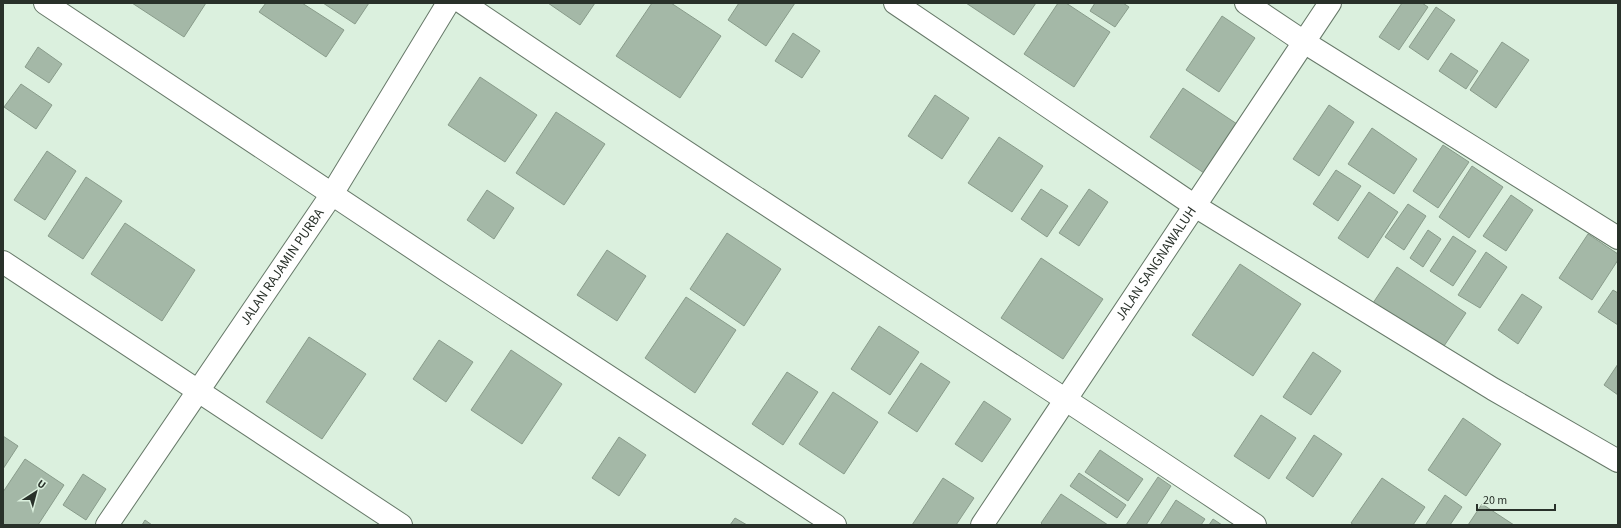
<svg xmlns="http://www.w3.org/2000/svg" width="1621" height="528" font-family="'Source Sans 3',sans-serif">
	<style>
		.building { fill: #a4b8a7; stroke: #899c8b }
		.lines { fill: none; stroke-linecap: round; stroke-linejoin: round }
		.street-casing { stroke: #677969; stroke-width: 24 }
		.street { stroke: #fff; stroke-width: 22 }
		.labels { text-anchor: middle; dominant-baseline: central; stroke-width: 3.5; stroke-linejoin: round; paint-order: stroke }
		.street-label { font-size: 14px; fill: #29312a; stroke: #dbf0de }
	</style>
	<rect width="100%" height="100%" fill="#dbf0de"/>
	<path class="building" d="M132,3H206L184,37Z
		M266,3H302L344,30L326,57L259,12Z
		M323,3H369L355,24Z
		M548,3H595L580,25Z
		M652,3H671L721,36L680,98L616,56Z
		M739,3H795L766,46L728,20Z
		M966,3H1036L1014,35Z
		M1058,3H1066L1110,32L1074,87L1024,54Z
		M1095,3H1123L1129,7L1115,27L1090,11Z
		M1402,3H1422L1428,7L1399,50L1379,37Z
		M1436,7L1455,20L1428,60L1409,47Z
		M1222,16L1255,38L1219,92L1186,70Z
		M793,33L820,51L802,78L775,61Z
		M1502,42L1529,60L1496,108L1470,90Z
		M38,47L62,64L49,83L25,67Z
		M1451,53L1478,71L1466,89L1439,71Z
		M480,77L537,115L505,162L448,125Z
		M21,84L52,105L36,129L4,107Z
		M1183,88L1237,124L1204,173L1150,137Z
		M935,95L969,118L942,159L908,136Z
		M1329,105L1354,122L1319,176L1293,159Z
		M556,112L605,144L564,205L516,173Z
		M1372,128L1417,159L1394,194L1348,164Z
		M999,137L1043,166L1012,212L968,183Z
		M1443,145L1469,162L1438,208L1413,191Z
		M47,151L76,171L45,220L14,200Z
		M1472,166L1503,187L1469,238L1439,217Z
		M1336,170L1361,186L1338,221L1313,204Z
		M86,177L122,201L83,259L48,236Z
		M1041,189L1068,206L1047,237L1021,219Z
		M1089,189L1108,202L1079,246L1059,233Z
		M487,190L514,208L494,239L467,220Z
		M1369,192L1398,212L1368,258L1338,238Z
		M1511,195L1533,210L1506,251L1483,236Z
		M1408,204L1426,216L1404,250L1385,237Z
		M125,223L195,270L162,321L91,274Z
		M1428,230L1441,239L1423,267L1410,258Z
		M727,233L781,269L744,326L690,289Z
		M1588,234L1618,254V260L1592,300L1559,278Z
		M1453,236L1476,251L1453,286L1430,271Z
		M607,250L646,276L617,321L577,295Z
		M1486,252L1507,267L1480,308L1458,295Z
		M1041,258L1103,299L1063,359L1001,318Z
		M1240,264L1301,304L1253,376L1192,335Z
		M1397,267L1466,313L1442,349L1373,303Z
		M1613,290L1618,293V325L1598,312Z
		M1522,294L1542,307L1518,344L1498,330Z
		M686,297L736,330L695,393L645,358Z
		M879,326L919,352L890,395L851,369Z
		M309,337L366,374L322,439L266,402Z
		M439,340L473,362L446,402L413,379Z
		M511,350L562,384L522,444L471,410Z
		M1313,352L1341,371L1311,415L1283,397Z
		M921,363L950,382L917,432L888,413Z
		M1618,364V395L1604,385Z
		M787,372L818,392L783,445L752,424Z
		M833,392L878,422L844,474L799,444Z
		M984,401L1011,419L982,462L955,444Z
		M1261,415L1296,438L1269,479L1234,456Z
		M1463,418L1501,444L1466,496L1428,470Z
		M1314,435L1342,454L1313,497L1286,478Z
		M3,436L18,446L3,469Z
		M619,437L646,455L619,496L592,478Z
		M1100,450L1143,479L1128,501L1085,472Z
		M25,459L64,485L38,525H3V492Z
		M1079,473L1126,505L1117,518L1070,486Z
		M83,474L106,489L86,520L63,505Z
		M1158,477L1171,486L1146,525H1126Z
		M943,478L974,498L956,525H912Z
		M1382,478L1425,507L1413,525H1354L1351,523Z
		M1061,494L1108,525H1043L1041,523Z
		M1445,495L1462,507L1450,525H1428L1426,524Z
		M1176,500L1205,519L1201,525H1160Z
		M1482,504L1514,525H1468Z
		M735,518L747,525H730Z
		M1213,519L1222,525H1209Z
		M145,520L152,525H142Z"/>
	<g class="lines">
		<g class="street-casing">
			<g id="street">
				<path d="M45,3L449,272L835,525"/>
				<path d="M463,3C724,181 993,349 1255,525"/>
				<path d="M895,3L1195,206L1493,389L1618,461"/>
				<path d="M1246,3L1304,42L1618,238"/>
				<path d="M3,262L401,525"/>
				<path id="s1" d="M107,525L332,194L448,3"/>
				<path id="s2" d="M982,525L1330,3"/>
			</g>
		</g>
		<use href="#street" class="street"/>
	</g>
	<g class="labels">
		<g class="street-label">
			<text stroke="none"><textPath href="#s2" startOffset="314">JALAN SANGNAWALUH</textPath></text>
			<text stroke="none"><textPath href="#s1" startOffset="312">JALAN RAJAMIN PURBA</textPath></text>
		</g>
	</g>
	<rect width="1621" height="528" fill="none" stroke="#29312a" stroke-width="8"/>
	<g transform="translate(36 492) rotate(36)" stroke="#dbf0de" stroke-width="3" paint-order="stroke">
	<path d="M0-3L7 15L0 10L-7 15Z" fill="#29312a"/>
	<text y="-6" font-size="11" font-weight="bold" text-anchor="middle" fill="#29312a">U</text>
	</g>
	<path d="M1477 504v6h78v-6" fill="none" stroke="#29312a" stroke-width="2"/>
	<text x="1483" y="504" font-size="12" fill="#29312a" stroke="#dbf0de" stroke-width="3" paint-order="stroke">20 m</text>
</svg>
